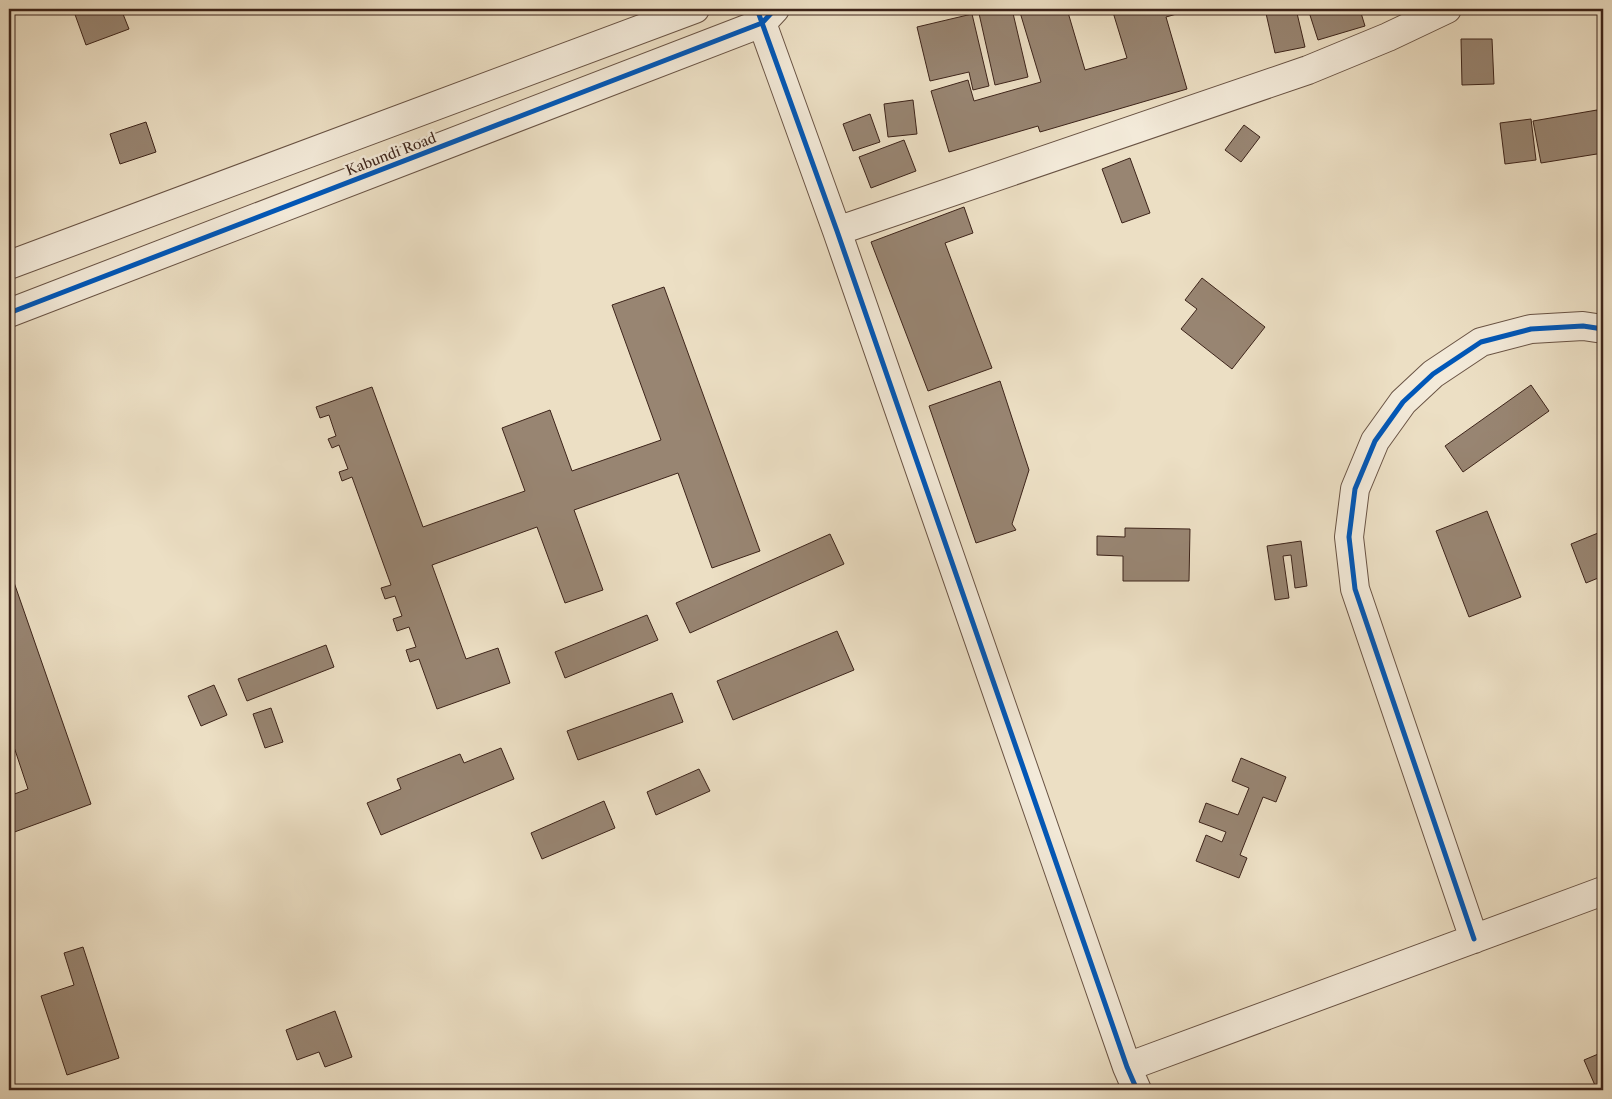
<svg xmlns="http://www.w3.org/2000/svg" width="1612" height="1099" font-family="'Libre Caslon Text',serif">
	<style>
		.building { fill: #988572; stroke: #3d241a }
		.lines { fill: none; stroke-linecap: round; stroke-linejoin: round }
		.minor-casing { stroke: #695344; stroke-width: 30 }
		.minor { stroke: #f3ead9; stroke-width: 28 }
		.cycleway-casing { stroke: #f3ead9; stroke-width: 8 }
		.cycleway { stroke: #0057b8; stroke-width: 5 }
		.labels { text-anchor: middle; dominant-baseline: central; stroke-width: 5; stroke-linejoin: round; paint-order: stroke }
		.street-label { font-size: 14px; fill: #3d241a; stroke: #f3ead9 }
	</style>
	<rect width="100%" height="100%" fill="#ecdfc4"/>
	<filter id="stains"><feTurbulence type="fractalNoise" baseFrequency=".004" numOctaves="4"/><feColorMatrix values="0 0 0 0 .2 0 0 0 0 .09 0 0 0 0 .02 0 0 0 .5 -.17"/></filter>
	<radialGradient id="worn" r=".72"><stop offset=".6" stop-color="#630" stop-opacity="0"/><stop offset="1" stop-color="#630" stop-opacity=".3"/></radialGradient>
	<path class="building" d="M73,9H121L129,29L86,45Z
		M978,9H1012L1028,77L995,85Z
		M1019,9H1067L1085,70L1127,58L1112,9H1194L1166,17L1187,89L1040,132L1038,126L949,152L931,91L968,80L974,101L1041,82Z
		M1265,9H1296L1305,47L1275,53Z
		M1308,9H1375L1361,13L1365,26L1318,40Z
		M972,14L989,86L973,90L969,72L930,81L917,27Z
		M1461,39H1492L1494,84L1462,85Z
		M913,100L917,134L888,137L884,104Z
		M1597,110L1603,143V153L1541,163L1533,121Z
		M870,114L880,142L853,151L843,124Z
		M1531,119L1536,160L1505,164L1500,123Z
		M146,122L156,152L120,164L110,134Z
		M1244,125L1260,137L1241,162L1225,150Z
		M904,140L916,171L871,188L859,157Z
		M1130,158L1150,213L1122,223L1102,169Z
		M964,207L973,233L945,243L992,368L928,391L871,242Z
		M1202,278L1265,327L1232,369L1181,329L1197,309L1185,300Z
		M664,287L760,551L712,568L678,473L574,510L603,590L565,603L537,527L432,565L466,659L498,648L510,683L437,709L419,659L410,662L406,650L416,647L409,627L397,631L393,619L402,616L395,596L385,599L381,588L391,585L352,477L342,481L339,472L348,469L339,445L332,448L328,439L336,436L329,415L320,418L316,407L372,387L423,527L525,491L502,428L550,410L572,471L661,440L612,305Z
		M1000,381L1029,470L1012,524L1016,530L976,543L929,406Z
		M1531,385L1549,411L1463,472L1445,446Z
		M1487,511L1521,597L1469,617L1436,531Z
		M1125,528L1190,529L1189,581H1123V556L1097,555V536L1125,537Z
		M1603,531V576L1586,583L1571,544Z
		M830,534L844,564L690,633L676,603Z
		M1301,541L1307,586L1295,588L1291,555L1283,556L1289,598L1275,600L1267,546Z
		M9,568L91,804L9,834V796L28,789L9,732Z
		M647,615L658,640L565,678L555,652Z
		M837,631L854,670L733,720L717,681Z
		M326,645L334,667L247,701L238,679Z
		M214,685L227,715L201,726L188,696Z
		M672,693L683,722L578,760L567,731Z
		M271,708L283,742L265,748L253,714Z
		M501,748L514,779L381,835L367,803L401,789L397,779L460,754L464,763Z
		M1241,758L1286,777L1276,802L1263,797L1240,855L1247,858L1239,878L1196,861L1206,835L1222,842L1226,832L1199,822L1206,803L1238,815L1249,788L1232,781Z
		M699,769L710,791L656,815L647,792Z
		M604,801L615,828L542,859L531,833Z
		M83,947L119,1058L67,1075L41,996L74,985L64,953Z
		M335,1011L352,1057L325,1067L319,1052L297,1060L286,1030Z
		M1603,1052V1090H1597L1584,1060Z"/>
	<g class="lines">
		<g class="minor-casing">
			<path id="minor" d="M757,9L837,231L1127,1067L1137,1090
				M837,231L1308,70L1388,37L1447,9
				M9,265L695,9
				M9,313L762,23L775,9
				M1474,939L1355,589L1349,537L1355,489L1375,441L1403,402L1433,374L1481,342L1531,329L1583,326L1603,329
				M1127,1067L1603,891"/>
		</g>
		<use href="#minor" class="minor"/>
		<g class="cycleway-casing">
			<path id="cycleway" d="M757,9L837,231L1127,1067L1137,1090
				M9,313L762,23L775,9
				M1474,939L1355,589L1349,537L1355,489L1375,441L1403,402L1433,374L1481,342L1531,329L1583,326L1603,329"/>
		</g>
		<use href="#cycleway" class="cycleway"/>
	</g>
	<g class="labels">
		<g class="street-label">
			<text transform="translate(391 154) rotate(-21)">Kabundi Road</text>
		</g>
	</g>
	<rect width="1612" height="1099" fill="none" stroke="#ecdfc4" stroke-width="30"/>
	<rect x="10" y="10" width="1592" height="1079" fill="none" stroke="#3d241a" stroke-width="2.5"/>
	<rect x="15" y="15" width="1582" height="1069" fill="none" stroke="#3d241a"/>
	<rect width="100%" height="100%" filter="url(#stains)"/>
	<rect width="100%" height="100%" fill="url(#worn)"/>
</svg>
